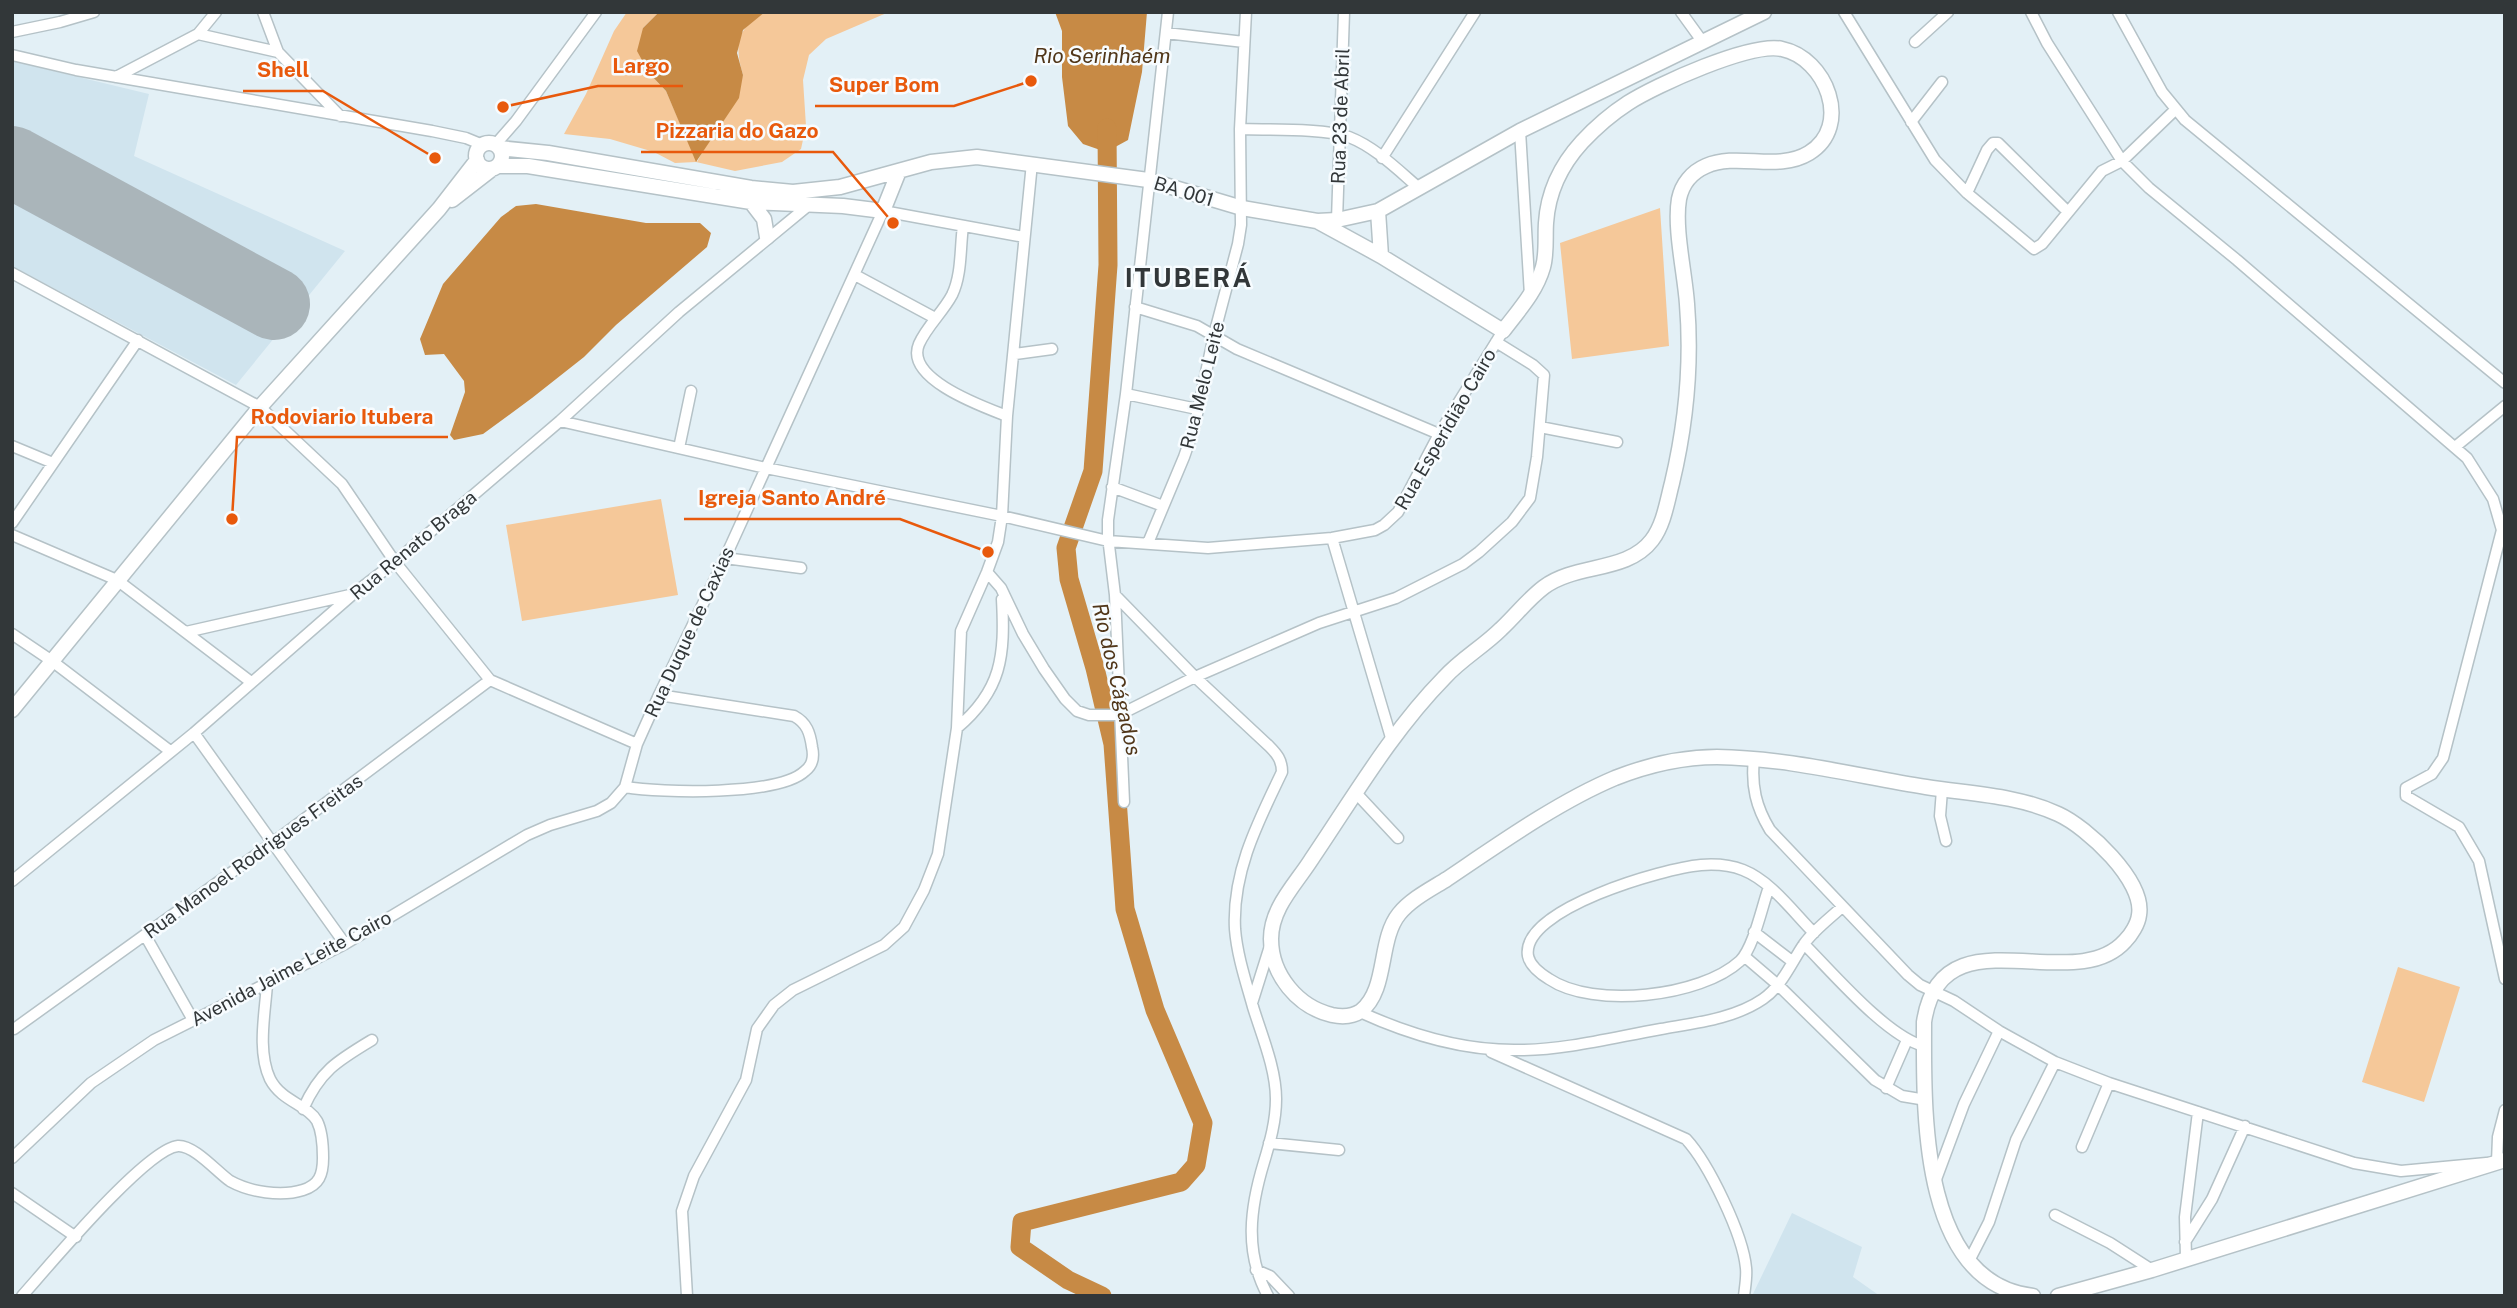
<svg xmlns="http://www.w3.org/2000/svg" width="2517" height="1308" font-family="'Public Sans',sans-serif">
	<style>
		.built { fill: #d0e4ee }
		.green { fill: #f5c899 }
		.water { fill: #c78a45 }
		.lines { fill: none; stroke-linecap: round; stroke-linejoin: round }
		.river { stroke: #c78a45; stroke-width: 19 }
		.runway { stroke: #aab5ba; stroke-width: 72 }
		.minor-casing { stroke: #b5c2c7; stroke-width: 13 }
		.major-casing { stroke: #b5c2c7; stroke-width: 17 }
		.minor { stroke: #fff; stroke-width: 10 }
		.major { stroke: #fff; stroke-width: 14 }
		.labels { text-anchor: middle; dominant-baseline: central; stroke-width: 5; stroke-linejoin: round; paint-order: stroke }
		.street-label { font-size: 19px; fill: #323739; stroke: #f7fcff }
		.water-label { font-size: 21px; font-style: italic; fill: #51371a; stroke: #f7fcff }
		.district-label { font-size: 26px; font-weight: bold; letter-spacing: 2px; fill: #323739; stroke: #f7fcff }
		.leader { fill: none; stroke: #e8590c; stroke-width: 2.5 }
		.callout-dot { fill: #e8590c; stroke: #f7fcff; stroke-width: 2.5 }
		.callout-label { font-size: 21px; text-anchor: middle; font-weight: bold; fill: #e8590c; stroke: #f7fcff; stroke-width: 5; stroke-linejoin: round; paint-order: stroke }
	</style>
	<rect width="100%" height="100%" fill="#e3f0f6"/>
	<path class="built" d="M12,61L149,94L134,156L345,251L236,385L12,266Z
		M1792,1213L1862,1247L1853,1277L1880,1296H1752Z"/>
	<path class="green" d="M627,12H659L643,28L649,73L666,91L697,162L743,75C735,48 735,30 762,14C771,9 871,12 889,12L826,39L809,55L803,80L806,126L801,149L782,162L735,171L696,162L675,163L654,152L610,139L564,134L586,94L614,31Z
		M1660,208L1669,346L1572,359L1560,243Z
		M661,499L678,595L522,621L506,525Z
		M2398,967L2460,987L2424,1102L2362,1082Z"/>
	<path class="water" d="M659,12H765L743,30L737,53L743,75L739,98L696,162L666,91L649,73L637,51L643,28Z
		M1055,12H1147L1142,72L1128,140L1106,152L1083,144L1068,126L1062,77V31Z
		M536,204L646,223H700L711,233L707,247L616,325L584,357L532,398L483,434L454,440L450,435L465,392L464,381L444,354L425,355L420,339L443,284L501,217L516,206Z"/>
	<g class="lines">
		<path class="river" d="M1102,1296L1068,1280L1020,1247L1022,1222L1181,1182L1196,1165L1203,1123L1155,1010L1125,909L1113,744L1095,668L1069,579L1066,548L1093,471L1108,265L1107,128"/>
		<path class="runway" d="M12,162L274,304"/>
		<g class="minor-casing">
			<path id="minor" d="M263,12L278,52L340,116
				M1681,12L1702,41
				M1844,12L1935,160L1967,193L2034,249L2042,244L2102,171L2122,161L2176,109
				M2031,12L2047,43L2122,161L2149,188L2237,260L2467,458L2493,499L2502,530L2443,758L2432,774L2406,788V796L2459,827L2479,861L2505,979
				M2118,12L2162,92L2185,120L2505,383
				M12,32L60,22L94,12
				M1166,33L1244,42
				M198,34L278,52
				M1915,42L1948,12
				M12,55L76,70L432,131L466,138L483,145
				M116,77L198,34L216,12
				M1911,122L1942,82
				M1240,129C1269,130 1324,128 1349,137C1375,147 1398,170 1419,188
				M1520,131L1530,295
				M495,145L516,121L596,12
				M1382,158L1475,12
				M1967,193L1987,150L1993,143H1998L2068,212
				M1337,220L1344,12
				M963,226C960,247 962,275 952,295C943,312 927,326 919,344C904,379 984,407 1007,416
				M12,273L260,407L342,484L395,562L490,680L637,744
				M855,275L935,318
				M1135,307L1197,326L1237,349L1439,434
				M1015,354L1052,349
				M1126,394L1197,409
				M560,421L766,468L1002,516L1108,541L1208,548L1332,538L1375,530L1384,525L1398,512L1439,434L1503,331
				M1540,427L1617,442
				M12,446L53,463
				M2455,447L2505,406
				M679,448L691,391
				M1112,487L1163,506
				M12,523L138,340
				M12,535L117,580L251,682
				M1332,538L1392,741
				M1148,543L1184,457L1194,428L1214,335L1238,244L1241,225L1240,129L1246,12
				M725,558L801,568
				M987,572L1001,588L1023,634L1044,669L1065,699L1077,711L1089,715H1119L1195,677L1319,623L1396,598L1463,564L1479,552L1512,522L1530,498L1537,457L1544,375L1533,365L1496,342
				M1115,595L1195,677L1269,746C1277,754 1282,760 1282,772C1258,822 1232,872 1235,929C1237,955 1246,982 1253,1007C1262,1036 1276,1069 1276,1099C1276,1121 1270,1142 1264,1162C1250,1208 1244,1252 1268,1296
				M186,632L350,595
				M12,634L52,661L170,751
				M957,728C1002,690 1005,656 1002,599
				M194,733L345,944
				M1754,759C1751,786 1756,807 1770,830L1908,975L1920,985L1954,1001L1999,1031L2055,1062L2109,1083L2354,1163L2401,1171L2497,1162L2498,1137L2505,1110
				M625,787C661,793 779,796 805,771C813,765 814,756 812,747C810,733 807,723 794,716L659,695
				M1942,790L1940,816L1946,841
				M1356,793L1398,838
				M1124,802L1115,595L1108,537V520L1126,394L1168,12
				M12,881L194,733L352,595L395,562L560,421L679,312L809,205
				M1769,887C1762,906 1754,947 1740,961C1701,997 1593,1009 1549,979C1541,974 1530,966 1528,956C1520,909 1665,868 1701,865C1714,864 1730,865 1743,870C1771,881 1793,912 1814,933
				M1754,932L1793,962
				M145,935L193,1020
				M1804,944C1832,972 1887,1037 1924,1046
				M1744,956L1778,985L1875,1080L1902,1096L1926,1100
				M1252,1003L1270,946
				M1360,1012C1408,1034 1465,1051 1519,1050C1566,1050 1615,1037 1661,1029C1694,1023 1734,1019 1763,999C1782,986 1791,963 1804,944C1814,930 1829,919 1842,907
				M14,1029L271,844L490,680
				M1491,1052L1686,1139C1709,1164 1743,1235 1746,1268C1747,1277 1745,1287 1744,1296
				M1886,1088L1907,1040
				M303,1109C320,1071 337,1061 372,1040
				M1269,1143L1339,1150
				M2082,1147L2109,1083
				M12,1158L91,1083L154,1040L345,944L527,835L550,825L597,811L611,803L625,787L637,744L659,695L725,558L883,211L1024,237
				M1935,1182L1964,1104L1999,1031
				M12,1193L76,1237
				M2055,1215L2110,1243L2152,1270
				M2185,1242L2212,1199L2245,1126
				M2186,1258L2185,1217L2198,1112
				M1969,1261L1989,1222L2016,1140L2055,1062
				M1256,1270L1270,1276L1289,1296
				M22,1296C48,1267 146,1149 178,1146C194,1145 217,1172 230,1181C250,1192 281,1197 303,1190C319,1185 323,1175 323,1158C323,1147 322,1131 317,1121C307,1104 282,1102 270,1079C257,1051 265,1014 267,984
				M687,1296L682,1211L694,1176L746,1080L757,1029L774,1005L793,990L884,945L904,927L924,890L938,854L957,728L961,631L987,572L998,542L1002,516L1007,416L1032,163"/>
		</g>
		<g class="major-casing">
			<path id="major" d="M476 156a13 13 0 1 1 26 0a13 13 0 1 1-26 0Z
				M499,148L548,153L751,188L793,192L840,187L931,162L977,157L1148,180L1242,208L1317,221L1337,220L1378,211L1520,131L1764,12
				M498,166H528L751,202L843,206L883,211L899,171
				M452,200L492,169
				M751,202L764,219L767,237
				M1378,211L1381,256
				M1317,221L1381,256L1503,331C1518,311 1536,292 1543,267C1547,253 1545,237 1546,223C1548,191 1561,165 1582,142C1596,127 1611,114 1628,103C1656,85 1751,42 1782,49C1826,58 1853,126 1809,153C1778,172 1738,152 1706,166C1692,172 1682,184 1679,199C1674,228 1685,274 1687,304C1692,365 1686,424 1672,483C1667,502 1664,524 1652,540C1627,573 1576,563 1544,587C1528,599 1516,615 1501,629C1483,647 1461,659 1444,678C1392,731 1353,798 1311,860C1295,885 1271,908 1271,939C1271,975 1298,1007 1332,1015C1342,1017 1352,1017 1361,1011C1388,990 1378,940 1399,914C1411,899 1431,889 1447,879C1499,844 1558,802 1615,778C1648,765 1682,757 1717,757C1788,758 1857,776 1926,787C1970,794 2017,795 2058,814C2087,827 2145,881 2139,915C2138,924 2131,935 2125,941C2073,999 1941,908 1924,1022C1924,1106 1918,1283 2033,1296
				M12,710L260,407L439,209L477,160
				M2058,1296L2152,1270L2505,1160"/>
		</g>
		<use href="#minor" class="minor"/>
		<use href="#major" class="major"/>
	</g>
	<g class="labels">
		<g class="street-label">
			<text transform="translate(1340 116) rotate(-88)">Rua 23 de Abril</text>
			<text transform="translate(1184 191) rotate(17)">BA 001</text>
			<text transform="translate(1202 385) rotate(-76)">Rua Melo Leite</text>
			<text transform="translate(1445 429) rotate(-60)">Rua Esperidião Cairo</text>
			<text transform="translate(413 545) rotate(-40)">Rua Renato Braga</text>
			<text transform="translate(689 632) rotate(-65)">Rua Duque de Caxias</text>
			<text transform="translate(253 856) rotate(-36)">Rua Manoel Rodrigues Freitas</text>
			<text transform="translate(291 968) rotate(-28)">Avenida Jaime Leite Cairo</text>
		</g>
		<g class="water-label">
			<text x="1102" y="55">Rio Serinhaém</text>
			<text transform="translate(1117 679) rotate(77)">Rio dos Cágados</text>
		</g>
		<g class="district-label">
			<text x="1189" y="277">ITUBERÁ</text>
		</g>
	</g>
	<path class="leader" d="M503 107L598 86H683M435 158L323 91H243M1031 81L954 106H815M893 223L833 152H641M232 519L237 437H448M988 552L900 519H684"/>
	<g class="callout-dot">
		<circle cx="503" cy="107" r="7"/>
		<circle cx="435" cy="158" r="7"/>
		<circle cx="1031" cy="81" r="7"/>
		<circle cx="893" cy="223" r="7"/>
		<circle cx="232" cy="519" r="7"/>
		<circle cx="988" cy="552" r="7"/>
	</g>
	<g class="callout-label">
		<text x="641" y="73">Largo</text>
		<text x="283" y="77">Shell</text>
		<text x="884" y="92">Super Bom</text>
		<text x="737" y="138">Pizzaria do Gazo</text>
		<text x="342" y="424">Rodoviario Itubera</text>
		<text x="792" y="505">Igreja Santo André</text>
	</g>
	<rect width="2517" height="1308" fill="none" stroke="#323739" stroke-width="28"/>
</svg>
